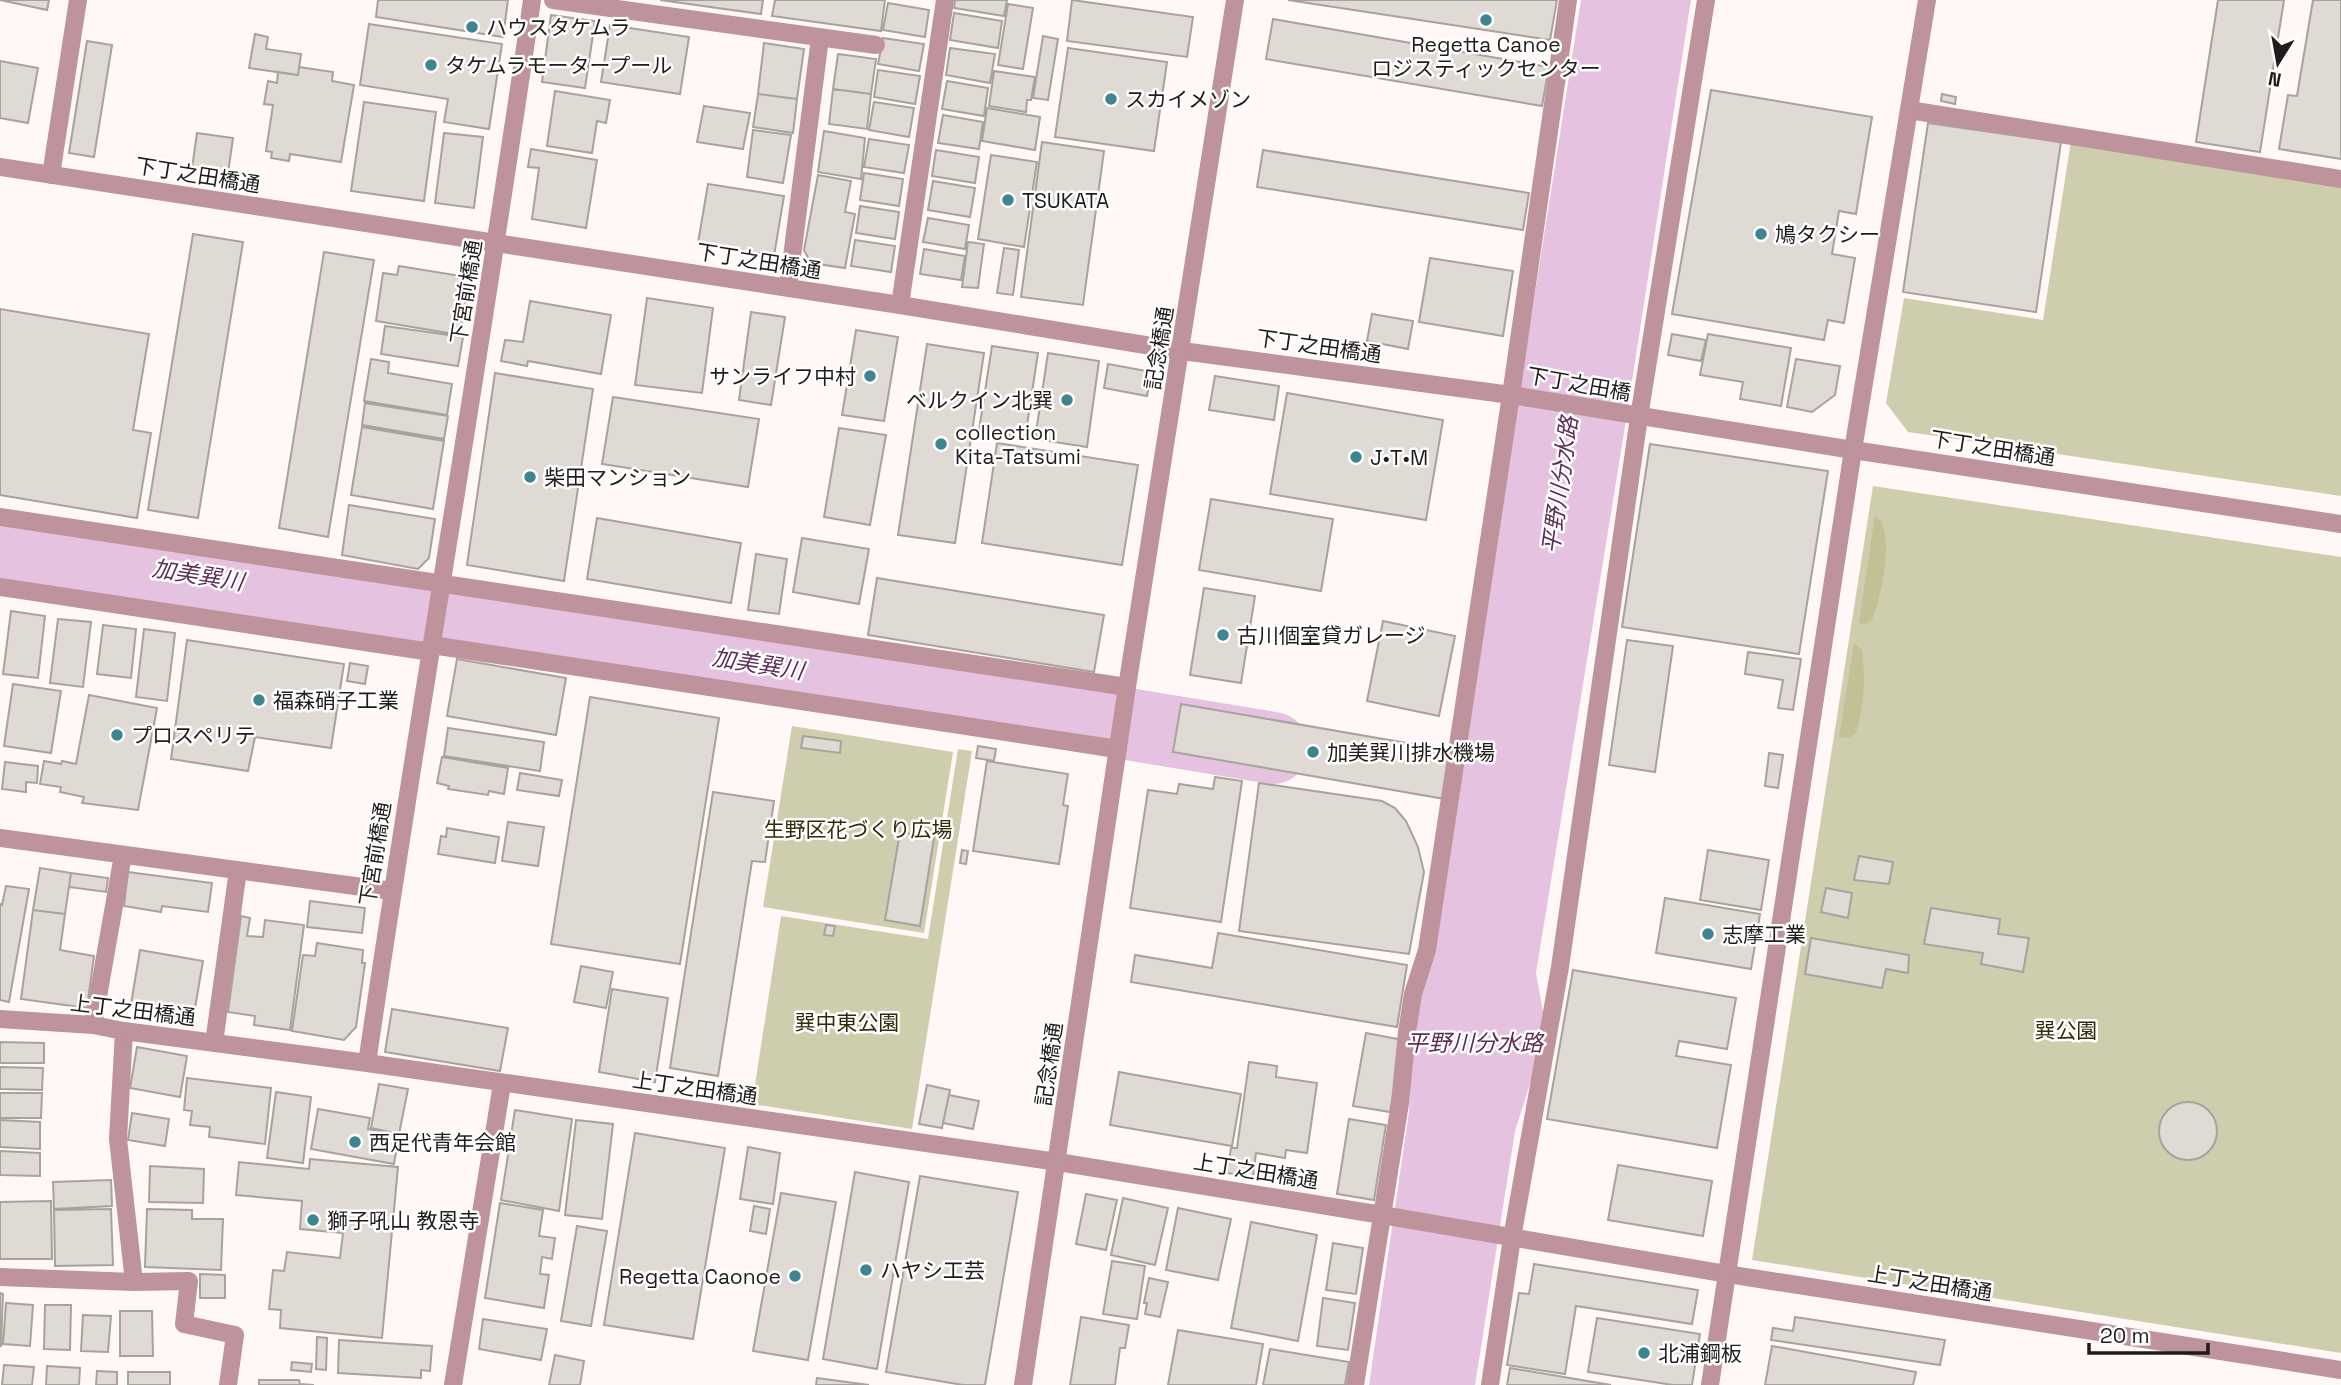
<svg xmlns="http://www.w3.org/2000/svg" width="2341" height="1385" font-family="'Space Grotesk','Noto Sans JP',sans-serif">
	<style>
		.green { fill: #cecdae }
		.forest { fill: #c2c196 }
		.water { fill: #e6c2e1 }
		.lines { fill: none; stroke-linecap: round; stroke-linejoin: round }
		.river { stroke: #e6c2e1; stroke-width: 72 }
		.building { fill: #dfdad4; stroke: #a7a29d; stroke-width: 2 }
		.service { stroke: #be939c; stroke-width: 18 }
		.minor { stroke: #be939c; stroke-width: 18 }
		.tertiary { stroke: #be939c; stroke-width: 18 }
		.poi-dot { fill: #3f8590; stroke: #fff; stroke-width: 2.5 }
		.labels { text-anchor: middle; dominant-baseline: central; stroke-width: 5; stroke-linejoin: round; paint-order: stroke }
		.poi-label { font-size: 21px; fill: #1f1c1b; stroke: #fff; text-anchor: start }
		.street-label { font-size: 21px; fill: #1f1c1b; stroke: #fff }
		.park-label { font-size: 21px; fill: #2e2c08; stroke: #fff }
		.water-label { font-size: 23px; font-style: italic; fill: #5c2f58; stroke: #fff }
	</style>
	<rect width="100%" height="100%" fill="#fff8f6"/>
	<path class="green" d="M2071,141L2341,183V496L1908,432L1886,403L1904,298L2043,320Z
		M1873,486L2341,557V1353L1752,1260Z
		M792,726L953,752L924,933L763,907Z
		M958,749L972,751L912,1129L752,1104L781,916L928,939Z"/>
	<path class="forest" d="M1875,515C1877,518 1881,520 1882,524C1892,546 1881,598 1872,620L1866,624L1859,623Z
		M1854,643L1862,650C1866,678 1864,706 1856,733L1849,738L1839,737Z"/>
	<path class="water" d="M1581,0H1691L1623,439L1536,973L1543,1012L1534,1071L1515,1131L1475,1385H1369L1409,1112L1411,1041L1421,991L1431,956Z"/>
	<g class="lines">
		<path class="river" d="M0,545L509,622L1273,748"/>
	</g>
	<path class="building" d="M0,0H49L47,10Z
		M378,0H508L503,37L376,17Z
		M660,0H763L761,14Z
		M775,0H885L881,31L772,16Z
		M955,0H1007L1004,16L954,8Z
		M1072,0L1193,17L1187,57L1067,41Z
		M1288,0H1557L1550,40Z
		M2218,0H2284L2260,152L2196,142Z
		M2313,0H2341V159L2279,149L2288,95L2297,96Z
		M888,3L929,10L925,37L883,30Z
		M1008,4L1033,8L1023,69L998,65Z
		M954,13L1002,21L998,48L950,40Z
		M551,15L595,21L585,88L542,82Z
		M1273,19L1549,67L1542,106L1266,59Z
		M369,24L502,44L489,129L444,122L448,99L360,85Z
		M610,25L689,37L680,94L601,82Z
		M255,34L268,37L266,49L301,54L298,75L249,68Z
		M1043,36L1058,39L1048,100L1033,98Z
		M883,38L924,44L919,71L878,64Z
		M87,41L112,45L94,157L69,153Z
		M764,43L804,49L797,99L758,94Z
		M950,48L995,54L990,83L946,75Z
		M1068,48L1167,62L1154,151L1055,137Z
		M838,54L876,59L871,94L833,89Z
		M0,61L38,68L28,123L0,118Z
		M299,67L333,72L332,81L354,85L341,162L290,154L289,161L271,158L272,152L266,151L273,105L264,104L268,81L277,83L278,72L298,75Z
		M878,70L920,76L915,104L874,97Z
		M994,71L1035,77L1031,100H1027L1026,112L989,106Z
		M947,81L988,88L984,116L942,109Z
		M833,89L871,94L867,129L829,124Z
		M1711,90L1872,117L1856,214L1839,211L1832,254L1855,258L1844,323L1828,320L1824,340L1672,314Z
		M555,91L610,100L606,123L597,121L592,153L547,146Z
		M758,94L797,99L793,133L753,127Z
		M1942,94L1956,97L1955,104L1941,101Z
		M364,102L436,112L424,201L351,191Z
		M874,102L914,108L909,137L869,130Z
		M704,106L750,113L743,149L697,142Z
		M987,108L1040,117L1035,150L982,141Z
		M943,115L983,122L979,149L938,143Z
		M1928,123L2061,142L2036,312L1903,292Z
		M753,130L791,135L783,183L747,177Z
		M824,131L865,138L861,179L818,172Z
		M197,133L233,138L228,173L192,168Z
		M444,133L483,137L474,208L435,203Z
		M869,139L909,145L904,173L864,167Z
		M1042,142L1104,151L1083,305L1021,297Z
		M531,149L597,160L586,228L532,219L539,168L528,167Z
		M936,150L979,157L975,183L932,176Z
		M1263,150L1529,193L1523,230L1257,187Z
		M991,155L1037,162L1024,247L978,239Z
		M864,173L903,179L899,206L860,200Z
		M818,175L851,181L845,212L855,214L845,268L811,263L804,250Z
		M933,181L975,188L970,217L928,210Z
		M708,184L784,196L774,256L698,243Z
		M860,206L899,212L895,239L856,233Z
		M928,218L969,225L965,249L923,242Z
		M193,234L243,242L198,518L148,510Z
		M855,240L895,246L891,272L851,266Z
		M968,242L984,244L978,288L962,287Z
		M1004,248L1019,250L1013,295L997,293Z
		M924,249L965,256L961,280L920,274Z
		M324,252L374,260L328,537L279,528Z
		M1430,258L1513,271L1503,336L1419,322Z
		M399,266L467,277L466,286H468L460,335L376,321L383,273L397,275Z
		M647,298L713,308L702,393L635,385Z
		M530,301L611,315L601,374L528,361L527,366L501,361L505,340L523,342Z
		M0,309L149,334L133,430L151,433L137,518L0,495Z
		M751,312L785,317L771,405L739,400Z
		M1372,314L1413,321L1408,349L1367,341Z
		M385,326L463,337L458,366L381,354Z
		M856,330L898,337L884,421L842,415Z
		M1672,334L1706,340L1701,361L1668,355Z
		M1708,334L1791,348L1781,406L1740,399L1743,382L1700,375Z
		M927,344L984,353L955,543L898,535Z
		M992,346L1038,353L1025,438L979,430Z
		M1048,353L1099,361L1087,447L1035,439Z
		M371,359L389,362L388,373L452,384L447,415L364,401Z
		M1796,359L1840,366L1835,395L1812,412L1787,407Z
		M1108,364L1152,372L1147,396L1104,388Z
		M495,373L593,389L564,581L467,565Z
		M1215,376L1279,386L1274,420L1209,410Z
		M1287,393L1443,420L1426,520L1270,494Z
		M613,397L759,419L748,487L602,464Z
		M365,403L448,416L444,439L362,425Z
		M362,427L444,441L433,509L351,495Z
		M839,428L886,435L870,525L824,517Z
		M997,443L1138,465L1122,565L982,543Z
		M1650,444L1828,471L1799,654L1622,627Z
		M1211,499L1333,519L1321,591L1199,570Z
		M349,505L435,519L429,558L418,569L342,555Z
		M597,518L741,543L731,603L587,579Z
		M802,538L869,549L859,604L793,592Z
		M756,554L787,559L779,614L748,610Z
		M877,578L1104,615L1094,672L868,635Z
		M1204,588L1255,596L1241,683L1190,675Z
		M11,611L45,616L38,678L3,674Z
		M58,619L91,622L83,687L50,683Z
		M1383,621L1455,636L1439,716L1367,701Z
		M103,625L136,629L131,678L97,674Z
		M144,629L175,633L167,701L136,697Z
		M187,640L344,664L331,748L255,737L248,771L171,759Z
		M1627,640L1673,646L1655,772L1609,765Z
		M1748,652L1801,659L1793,710L1778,708L1783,680L1745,674Z
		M457,659L566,678L556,735L447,716Z
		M350,663L368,666L365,684L347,681Z
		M13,684L61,691L51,753L4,746Z
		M89,695L157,708L138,810L82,803L84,797L60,792L61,787L40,784L44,761L61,764L62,761L76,764Z
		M590,697L719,718L680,964L551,944Z
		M1181,704L1453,751L1445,799L1173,752Z
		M448,728L544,742L540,771L444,756Z
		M803,736L841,741L840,753L801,748Z
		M978,746L996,749L994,761L976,758Z
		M1769,753L1783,755L1778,788L1765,786Z
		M442,757L508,768L504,794L489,791L488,795L448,789L449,786L437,783Z
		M987,761L1068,774L1063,805L1068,806L1059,864L973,851Z
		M5,762L38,766L37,783L26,782V792L2,789Z
		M520,773L562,780L559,796L517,790Z
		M1215,777L1242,781L1221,922L1130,908L1148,790L1177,794L1179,784L1213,789Z
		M1259,783L1382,801L1395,808L1406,821L1418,847L1424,872L1409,954L1239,931Z
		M713,792L774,801L765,862L752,861L718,1076L670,1068Z
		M508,822L544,827L538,866L502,861Z
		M447,828L499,837L495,863L438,854L441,836L446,837Z
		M900,832L934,838L920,926L885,920Z
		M962,850L968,851L966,864L960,863Z
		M1708,850L1769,860L1761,910L1700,900Z
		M1859,856L1893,862L1889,884L1854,880Z
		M40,868L71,873L65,914L33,910Z
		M128,872L212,883L208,912L162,906L161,912L124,906Z
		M71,873L108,878L106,892L69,887Z
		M6,886L29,889L9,1002L0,1000V904L2,905Z
		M1826,888L1852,893L1848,918L1821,912Z
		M1665,898L1760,914L1751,969L1656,953Z
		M310,901L365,908L362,933L307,927Z
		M1931,908L2000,919L1998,934L2029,938L2023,972L1981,964L1983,953L1924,944Z
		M33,910L65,914L60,950L94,956L87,1008L21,999Z
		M241,916L250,918L247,936L263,937L265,920L304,925L290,1030L254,1025L255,1016L228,1012Z
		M826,925L835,926L833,936L824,935Z
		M1218,933L1407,965L1397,1027L1131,982L1135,955L1212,968Z
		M1811,938L1909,955L1908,973L1886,969L1882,988L1805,974Z
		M317,943L363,950L362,963H365L356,1027L344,1040L292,1031L303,955L315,956Z
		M140,950L203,961L194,1014L131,1004Z
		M581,966L613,972L606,1008L574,1002Z
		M1573,970L1736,998L1727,1049L1679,1041L1676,1056L1731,1065L1717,1148L1547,1119Z
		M612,989L668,998L655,1082L599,1072Z
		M392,1009L508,1028L500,1071L385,1052Z
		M1366,1033L1403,1040L1390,1112L1353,1106Z
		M0,1042L44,1043V1063H0Z
		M137,1047L187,1056L180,1097L130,1088Z
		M1249,1062L1277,1066L1276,1077L1317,1083L1307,1153L1286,1150L1285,1158L1256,1153L1253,1177L1227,1173L1231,1148H1237Z
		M0,1067L43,1068L42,1090L0,1089Z
		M1119,1072L1241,1094L1232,1146L1110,1125Z
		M187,1078L271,1088L265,1144L209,1137L210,1127L190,1125L192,1111L184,1110Z
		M379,1084L408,1089L399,1134L371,1128Z
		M927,1085L950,1090L942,1128L919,1124Z
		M276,1092L311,1097L303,1163L267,1158Z
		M0,1093H42L41,1118H0Z
		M949,1095L979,1101L973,1129L943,1123Z
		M2159 1131a29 29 0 1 1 58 0a29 29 0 1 1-58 0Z
		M318,1109L370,1118L368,1129L399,1135L394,1164L311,1149Z
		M515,1110L572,1119L559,1211L501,1200Z
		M132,1113L169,1119L165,1146L128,1140Z
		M1349,1119L1386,1125L1374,1200L1337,1194Z
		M0,1120L40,1122V1149L0,1147Z
		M576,1120L613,1124L602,1219L565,1215Z
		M635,1133L725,1148L693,1339L604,1325Z
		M748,1147L780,1153L773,1204L740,1199Z
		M0,1151L40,1153V1176L0,1175Z
		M310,1159L398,1167L382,1338L280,1328L281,1310L269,1309L273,1270L284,1271L287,1252L340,1258L343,1233L300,1229L302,1201L236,1195L239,1162L309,1169Z
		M1618,1165L1712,1181L1703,1236L1608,1220Z
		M150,1166L204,1169L203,1203L149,1202Z
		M1262,1170L1283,1173L1282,1182L1261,1179Z
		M855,1172L909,1182L877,1369L823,1359Z
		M920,1176L1018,1192L985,1385H963L886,1372Z
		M111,1180L112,1206L54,1209L53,1182Z
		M781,1193L836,1202L808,1360L753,1351Z
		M1086,1194L1117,1200L1106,1250L1076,1244Z
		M1123,1198L1168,1208L1155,1265L1111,1255Z
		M51,1201L52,1259H0V1202Z
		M500,1203L543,1210L539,1236L555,1238L552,1259L542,1257L540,1274L549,1275L544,1308L485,1298Z
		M754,1206L770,1209L766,1234L750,1231Z
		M1178,1208L1231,1219L1218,1280L1166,1270Z
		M111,1209L113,1265L55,1266L54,1210Z
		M147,1209L192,1210V1219H223L221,1270L145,1267Z
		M1251,1222L1317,1235L1298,1341L1231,1328Z
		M577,1226L607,1231L591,1326L561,1321Z
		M1333,1243L1363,1248L1356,1294L1326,1290Z
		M1112,1261L1145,1266L1137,1319L1103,1314Z
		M1534,1264L1698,1290L1692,1324L1576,1306L1565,1374L1507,1365L1519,1293L1529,1294Z
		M200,1274L225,1275V1298H200Z
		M1149,1278L1168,1282L1160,1317L1145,1314L1147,1303H1144Z
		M0,1293L3,1294L1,1346H0Z
		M1323,1298L1355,1303L1348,1350L1317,1346Z
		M6,1303L33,1305L30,1346L3,1344Z
		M45,1305H71L70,1350L44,1349Z
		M120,1311H152L153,1356H120Z
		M83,1315L111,1316L108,1352L81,1351Z
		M1081,1317L1129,1325L1125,1348H1120L1115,1385H1070Z
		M1795,1317L1945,1340L1940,1365L1771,1340L1773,1328L1793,1331Z
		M1597,1318L1700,1334L1692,1385H1673L1588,1372Z
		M483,1319L547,1329L541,1360L479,1349Z
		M1178,1330L1263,1344L1256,1385H1168Z
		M317,1337L327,1338L326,1370L316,1369Z
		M339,1340L432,1346L430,1371L421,1370V1378L338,1373Z
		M1772,1346L1916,1372L1913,1385H1765Z
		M1270,1349L1349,1362L1345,1385H1263Z
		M555,1355L584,1361L580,1385H549Z
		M292,1362L312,1364L311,1372L291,1370Z
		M4,1365L34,1367L32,1385H2Z
		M47,1366L80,1368L79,1385H46Z
		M1510,1368L1611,1385H1507Z
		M97,1371L117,1372V1385H96Z
		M128,1372H170V1385H128Z
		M817,1378L869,1385H816Z
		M259,1380H299L300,1384L314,1385H259Z"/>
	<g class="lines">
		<path class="service" d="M124,1031L118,1139L134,1282
			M0,1277L134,1282L189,1281L184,1324L235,1335L228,1385"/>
		<path class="minor" d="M553,0L876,45
			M1909,110L2341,179
			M0,167L900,305L1182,351L1511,395L1853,450
			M51,175L78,0
			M788,288L820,38
			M900,305L945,0
			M0,517L1127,687
			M0,587L431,652
			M432,645L1118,749
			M0,838L392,891
			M0,1019L93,1025L124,1031L367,1063L1058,1162L1382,1215L1727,1274L2341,1370
			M93,1025L123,855
			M214,1043L238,870
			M367,1063C419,708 481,355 532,0
			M453,1385L502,1084
			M1355,1385L1400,1103L1407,1032L1413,994L1427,950L1511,395L1568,0
			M1490,1385L1512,1238L1560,967L1639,417L1706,0"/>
		<path class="tertiary" d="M1853,450L2341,524
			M1023,1385L1127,687L1235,0
			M1710,1385L1853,450L1927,0"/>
	</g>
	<g class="poi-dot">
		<circle cx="1486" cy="20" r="7"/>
		<circle cx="472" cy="27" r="7"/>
		<circle cx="431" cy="65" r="7"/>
		<circle cx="1111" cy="99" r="7"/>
		<circle cx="1008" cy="200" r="7"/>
		<circle cx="1761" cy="234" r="7"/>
		<circle cx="870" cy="376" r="7"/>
		<circle cx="1067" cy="400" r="7"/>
		<circle cx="941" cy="444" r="7"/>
		<circle cx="1356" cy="457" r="7"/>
		<circle cx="530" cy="477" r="7"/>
		<circle cx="1223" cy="635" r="7"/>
		<circle cx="259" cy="700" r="7"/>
		<circle cx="117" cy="735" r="7"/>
		<circle cx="1313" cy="752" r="7"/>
		<circle cx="1708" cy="934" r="7"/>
		<circle cx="355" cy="1142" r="7"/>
		<circle cx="313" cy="1220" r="7"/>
		<circle cx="866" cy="1270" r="7"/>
		<circle cx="795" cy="1276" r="7"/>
		<circle cx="1644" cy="1353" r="7"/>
	</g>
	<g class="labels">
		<g class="poi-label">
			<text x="486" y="27">ハウスタケムラ</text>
			<text x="1486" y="44" text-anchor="middle">Regetta Canoe<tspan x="1486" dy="24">ロジスティックセンター</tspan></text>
			<text x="445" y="65">タケムラモータープール</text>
			<text x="1125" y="99">スカイメゾン</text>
			<text x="1022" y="200">TSUKATA</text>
			<text x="1775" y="234">鳩タクシー</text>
			<text x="856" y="376" text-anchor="end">サンライフ中村</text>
			<text x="1053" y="400" text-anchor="end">ベルクイン北巽</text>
			<text x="955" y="432">collection<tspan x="955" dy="24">Kita-Tatsumi</tspan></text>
			<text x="1370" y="457">J•T•M</text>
			<text x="544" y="477">柴田マンション</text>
			<text x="1237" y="635">古川個室貸ガレージ</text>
			<text x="273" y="700">福森硝子工業</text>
			<text x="131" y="735">プロスペリテ</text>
			<text x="1327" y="752">加美巽川排水機場</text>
			<text x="1722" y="934">志摩工業</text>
			<text x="369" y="1142">西足代青年会館</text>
			<text x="327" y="1220">獅子吼山 教恩寺</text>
			<text x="880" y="1270">ハヤシ工芸</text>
			<text x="781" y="1276" text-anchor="end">Regetta Caonoe</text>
			<text x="1658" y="1353">北浦鋼板</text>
		</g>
		<g class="street-label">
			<text transform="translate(198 175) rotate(9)">下丁之田橋通</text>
			<text transform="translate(759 261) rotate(9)">下丁之田橋通</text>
			<text transform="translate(466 292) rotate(-81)">下宮前橋通</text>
			<text transform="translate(1319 346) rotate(8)">下丁之田橋通</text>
			<text transform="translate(1159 348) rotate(-81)">記念橋通</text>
			<text transform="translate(1579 384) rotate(10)">下丁之田橋</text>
			<text transform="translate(1993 448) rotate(9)">下丁之田橋通</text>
			<text transform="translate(375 854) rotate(-81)">下宮前橋通</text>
			<text transform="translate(133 1010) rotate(7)">上丁之田橋通</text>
			<text transform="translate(1049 1064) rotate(-82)">記念橋通</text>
			<text transform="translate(695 1088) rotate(8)">上丁之田橋通</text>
			<text transform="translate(1256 1171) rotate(9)">上丁之田橋通</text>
			<text transform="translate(1930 1283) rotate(9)">上丁之田橋通</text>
		</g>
		<g class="park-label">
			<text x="858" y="829">生野区花づくり広場</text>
			<text x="847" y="1022">巽中東公園</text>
			<text x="2066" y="1030">巽公園</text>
		</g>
		<g class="water-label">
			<text transform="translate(1560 485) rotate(-82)">平野川分水路</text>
			<text transform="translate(198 575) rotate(9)">加美巽川</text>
			<text transform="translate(758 664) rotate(9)">加美巽川</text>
			<text x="1474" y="1043">平野川分水路</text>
		</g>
	</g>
	<g transform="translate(2278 63) rotate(191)" stroke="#ffffff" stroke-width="5" paint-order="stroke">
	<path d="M0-5L12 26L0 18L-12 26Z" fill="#1f1c1b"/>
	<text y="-10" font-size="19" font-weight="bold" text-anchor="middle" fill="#1f1c1b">N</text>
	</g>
	<path d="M2089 1343v10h119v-10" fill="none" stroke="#1f1c1b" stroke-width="3.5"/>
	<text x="2100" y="1343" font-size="21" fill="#1f1c1b" stroke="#ffffff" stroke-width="5" paint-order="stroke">20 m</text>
</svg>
